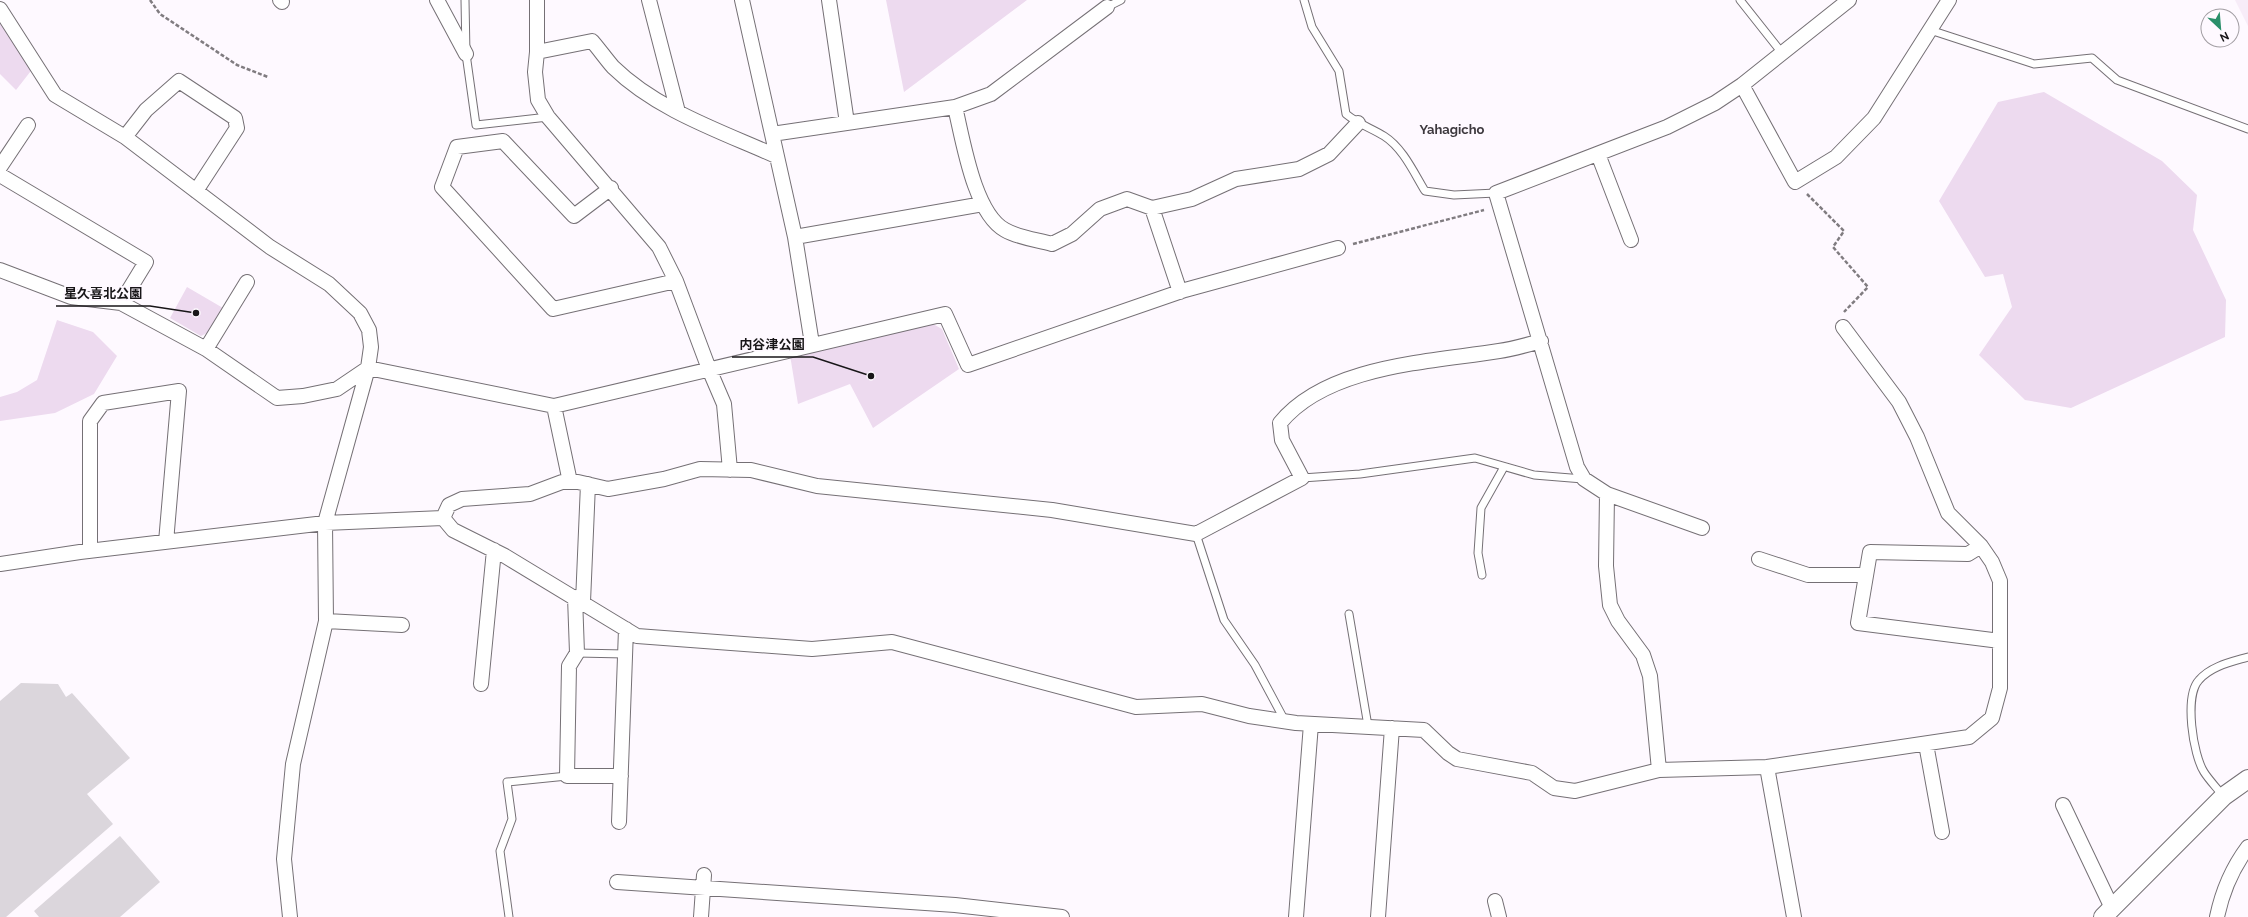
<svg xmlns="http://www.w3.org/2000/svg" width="2248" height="917" font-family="Raleway,'Noto Sans JP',sans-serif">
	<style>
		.built { fill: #f7ecf8 }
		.green { fill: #eddaef }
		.building { fill: #dbd6dc }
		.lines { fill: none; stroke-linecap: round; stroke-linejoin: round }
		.service-casing { stroke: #757075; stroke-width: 9 }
		.minor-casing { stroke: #757075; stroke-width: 16 }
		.tertiary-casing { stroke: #757075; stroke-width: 20 }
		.path { stroke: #807c80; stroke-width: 2.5; stroke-dasharray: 4 2; stroke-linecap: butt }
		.service { stroke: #fff; stroke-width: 7 }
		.minor { stroke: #fff; stroke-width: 14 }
		.tertiary { stroke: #fff; stroke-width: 18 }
		.labels { text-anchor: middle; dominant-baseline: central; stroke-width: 4; stroke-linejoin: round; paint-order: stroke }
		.neighbourhood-label { font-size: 13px; font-weight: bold; fill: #3d393e; stroke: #fef9ff }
		.leader { fill: none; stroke: #181618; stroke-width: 1.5 }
		.callout-dot { fill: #181618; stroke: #fef9ff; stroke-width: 1.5 }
		.callout-label { font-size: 13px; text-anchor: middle; font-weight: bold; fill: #181618; stroke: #fef9ff; stroke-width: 4; stroke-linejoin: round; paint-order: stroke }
	</style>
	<rect width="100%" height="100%" fill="#fef9ff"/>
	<path class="built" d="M2235,0H2248V26Z"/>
	<path class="green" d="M886,0H1027L904,92Z
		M0,19L34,67L16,90L0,74Z
		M2044,92L2162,161L2197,195L2193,230L2226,300L2225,337L2071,408L2025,400L1979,355L2012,307L2003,274L1985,277L1939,201L1998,102Z
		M187,287L223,308L209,332L201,336L170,318Z
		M57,320L93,332L117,356L94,394L55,413L0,421V397L17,392L37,380Z
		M933,324L942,329L959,369L873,428L850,384L798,404L790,355Z"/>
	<path class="building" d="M21,683L58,684L66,697L72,693L130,758L87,794L113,824L6,917H0V701Z
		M120,836L160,882L120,917H39L34,911Z"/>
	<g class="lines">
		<g class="service-casing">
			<path id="service" d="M465,0L466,54L476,125L548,117
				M1304,0L1312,27L1339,71L1346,114C1358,124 1371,128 1384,136C1403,148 1414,173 1425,191L1454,195L1496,193
				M1740,0L1782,53
				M1107,7L1121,0
				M1930,30L2034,64L2092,58L2117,80L2248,129
				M1302,478L1360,474L1475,458L1534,475L1583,479
				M1196,534L1224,620L1255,665L1285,721
				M1482,575L1478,553L1481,508L1504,467
				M1349,614L1368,726
				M577,653L625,654
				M2223,796C2217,788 2209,780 2204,772C2193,755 2184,696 2199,680C2211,666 2231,662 2248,657
				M509,917L500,851L512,819L507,782L567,776"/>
		</g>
		<g class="minor-casing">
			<path id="minor" d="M280,0L282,2
				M437,0L466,54
				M537,0V52L535,72L538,100L548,117L659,247L676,281L709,369L724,404L730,470
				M649,0L678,112
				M742,0L795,237L812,344
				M829,0L847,123
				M1107,7L991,94L955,107C963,140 974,213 1005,230C1019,238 1038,240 1052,244L1072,234L1100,209L1127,199L1152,208L1192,199L1236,179L1299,169L1329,154L1358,123
				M0,9L55,95L125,137L270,247L329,284L360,313L369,330L371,347L368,368L337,389L303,396L277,398L206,349L121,303L71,297L0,270
				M537,52L592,41C599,49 606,59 613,67C657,110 720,131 776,156
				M1742,85L1795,182L1836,157L1874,118L1949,0
				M772,134L955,107
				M125,137L146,110L179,81L235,118L237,128L196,191
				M1598,154L1631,240
				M0,167L28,125
				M0,175L146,262L121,303
				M611,188L574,216L503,141L457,147L442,187L553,309L676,281
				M1152,208L1180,292
				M795,237L983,204
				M206,349L247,282
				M554,406L570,482
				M1607,494L1606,566L1610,605L1618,621L1643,655L1650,676L1659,770
				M443,518L449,505L462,499L530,494L562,482H578L608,489L664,479L700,469L751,470L817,486L1052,510L1196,534L1302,478L1282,440L1280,423C1327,365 1431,362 1499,351C1513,349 1527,345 1541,341
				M1702,528L1607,494L1584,479L1577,467L1496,193L1667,127L1715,103L1742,85L1849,0
				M1981,546L1968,554L1870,552L1858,623L2000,641
				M90,551V421L103,403L179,391L166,542
				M1759,559L1808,575H1866
				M0,564L80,552L325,523L443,518L453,530L505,556L637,636L812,649L892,642L1136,707L1202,704L1249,716L1296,723L1424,730L1448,753L1457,759L1532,773L1554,788L1575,791L1659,770L1767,767L1969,737L1992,718L2000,688V581L1992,562L1981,546L1948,513L1917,437L1899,402L1843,327
				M575,597L577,653L569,666L567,776H621
				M583,602L588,484
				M326,621L402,625
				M481,684L494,550
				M1926,744L1942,832
				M1767,767L1794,917
				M2063,805L2112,908
				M619,822L626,629
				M617,882L955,905L1062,917
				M1495,901L1499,917
				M290,917L284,859L293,764L326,621L325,523L368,368L554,406L945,314L968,365L1185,290L1338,248
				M701,917L704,875
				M1296,917L1311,724
				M1378,917L1392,728
				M2217,917C2222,893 2233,867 2248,847"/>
		</g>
		<g class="tertiary-casing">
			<path id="tertiary" d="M2103,917L2224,796L2248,779"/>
		</g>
		<path class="path" d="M150,0L160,14L237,65L268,77
			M1807,194L1844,231L1833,247L1868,287L1844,312
			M1353,244L1484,210"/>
		<use href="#service" class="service"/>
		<use href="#minor" class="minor"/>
		<use href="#tertiary" class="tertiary"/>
	</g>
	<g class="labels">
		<g class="neighbourhood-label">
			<text x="1452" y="129">Yahagicho</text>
		</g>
	</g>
	<path class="leader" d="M196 313L150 306H56M871 376L813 357H732"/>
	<g class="callout-dot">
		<circle cx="196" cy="313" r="4"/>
		<circle cx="871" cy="376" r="4"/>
	</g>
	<g class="callout-label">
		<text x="103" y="298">星久喜北公園</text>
		<text x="772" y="349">内谷津公園</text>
	</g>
	<g transform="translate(2220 28) rotate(154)"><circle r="19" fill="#fef9ff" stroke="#a29ea3"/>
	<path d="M0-3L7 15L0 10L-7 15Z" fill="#2a8f6a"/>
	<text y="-6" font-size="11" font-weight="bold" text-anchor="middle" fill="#181618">N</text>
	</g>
</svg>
